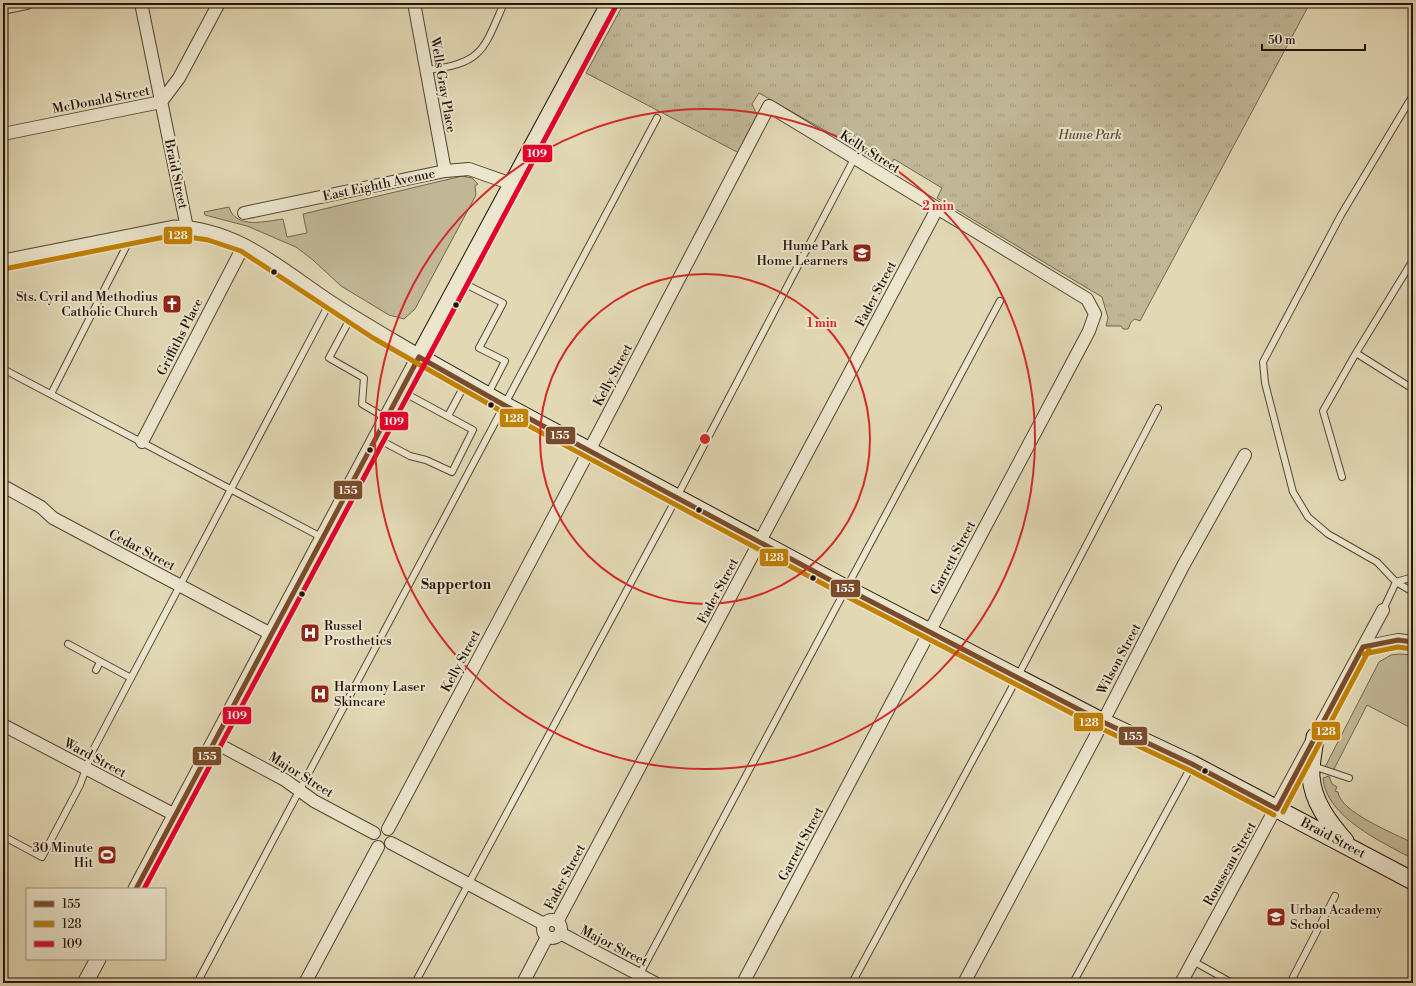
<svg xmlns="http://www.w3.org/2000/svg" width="1416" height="986" font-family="'Libre Bodoni',serif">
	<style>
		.green { fill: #c1b797; stroke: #72654f }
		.park { fill: url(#park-tufts); stroke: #72654f }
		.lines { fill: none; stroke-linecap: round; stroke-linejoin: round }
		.service-casing { stroke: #524432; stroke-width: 8 }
		.minor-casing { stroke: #524432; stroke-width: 14 }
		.tertiary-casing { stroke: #524432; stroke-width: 17 }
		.secondary-casing { stroke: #221307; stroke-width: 19 }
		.service { stroke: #ece6ce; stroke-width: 6 }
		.minor { stroke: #ece6ce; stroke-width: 12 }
		.tertiary { stroke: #ece6ce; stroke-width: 15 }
		.secondary { stroke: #ece6ce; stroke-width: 17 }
		.bus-1-casing { stroke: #ece6ce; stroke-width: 8 }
		.bus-2-casing { stroke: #ece6ce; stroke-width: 8 }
		.bus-3-casing { stroke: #ece6ce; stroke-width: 8 }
		.bus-1 { stroke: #7a4b2a; stroke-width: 5 }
		.bus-2 { stroke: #c28102; stroke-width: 5 }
		.bus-3 { stroke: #e4002b; stroke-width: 5 }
		.ring { fill: none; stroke: #d62828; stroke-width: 2 }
		.bus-dot { fill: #221307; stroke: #ece6ce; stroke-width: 1.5 }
		.labels { text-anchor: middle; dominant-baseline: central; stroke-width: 4; stroke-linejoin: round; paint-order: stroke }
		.street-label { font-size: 13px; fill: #221307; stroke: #ece6ce }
		.park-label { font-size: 13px; font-style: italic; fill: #5a4c39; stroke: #ece6ce }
		.poi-label { font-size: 13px; fill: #221307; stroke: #ece6ce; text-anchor: end }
		.neighbourhood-label { font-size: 14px; font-weight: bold; fill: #221307; stroke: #ece6ce }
		.centre { fill: #d62828; stroke: #ece6ce; stroke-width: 2 }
		.ring-label { font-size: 12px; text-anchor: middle; font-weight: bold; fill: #d62828; stroke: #ece6ce; stroke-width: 4; stroke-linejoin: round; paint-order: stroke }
		.line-badge { stroke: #ece6ce; stroke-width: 1.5 }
		.badge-label { font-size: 11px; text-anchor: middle; font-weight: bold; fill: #fff }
	</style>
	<defs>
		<pattern id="park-tufts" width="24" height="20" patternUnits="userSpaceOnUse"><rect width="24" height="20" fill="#c1b797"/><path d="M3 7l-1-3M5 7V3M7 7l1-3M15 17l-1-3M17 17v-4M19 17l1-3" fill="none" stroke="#a69c81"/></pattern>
	</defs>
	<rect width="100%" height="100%" fill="#e2d8b4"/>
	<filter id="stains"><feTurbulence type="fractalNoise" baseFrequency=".005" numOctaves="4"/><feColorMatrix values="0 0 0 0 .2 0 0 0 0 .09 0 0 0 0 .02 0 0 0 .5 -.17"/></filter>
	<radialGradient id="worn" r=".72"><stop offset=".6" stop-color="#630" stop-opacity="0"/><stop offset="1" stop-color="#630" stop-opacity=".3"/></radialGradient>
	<path class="green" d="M462,176L472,178L478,184L475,186L476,195L415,309L404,319L389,315L341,286L313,260L296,247L247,226L205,215L204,212L229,207C236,230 266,221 283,219L287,237L307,233L303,214Z
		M1400,654L1413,655V729L1367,705L1334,769H1324L1379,662L1391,655Z
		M1329,776L1332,784L1337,787L1335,791L1338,792C1340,812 1395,834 1413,843V859C1382,842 1326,817 1323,778Z"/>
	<path class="park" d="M624,3H1310L1140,321L1135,319L1131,322L1128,329H1123L1121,326H1106L1108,318L1102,297L937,198L942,188L894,159L889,167L759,93L752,104L757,115L756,122L739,153L586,73Z"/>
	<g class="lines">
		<g class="service-casing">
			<path id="service" d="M427,70C483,63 483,51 504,3
				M1413,95L1341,215L1263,362L1265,383L1293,492L1308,517L1328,534L1377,562L1396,582L1413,592
				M1413,260L1356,353L1413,389
				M461,282L503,303L479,348L505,361L488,394
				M351,317L329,358L364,378L362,404L386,418
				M3,369L323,538
				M51,394L130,239
				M448,416L465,384
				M376,438L410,456L426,460L452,472L473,430L401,391
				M1342,477L1323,411L1356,353
				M1383,610L1396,582L1413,577
				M68,644L131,678
				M96,670L100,662
				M1313,766L1349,778
				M3,836L42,857L80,785L92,752L131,678L330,302
				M1193,961L1232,983
				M197,983L657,118
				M415,983L669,512L854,159
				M635,983L1000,301
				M852,983L1009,693L1158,408
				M1073,983L1192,765
				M1290,983L1335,896"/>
		</g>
		<g class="minor-casing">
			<path id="minor" d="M141,3L187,228
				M414,3L445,171
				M3,8L27,3
				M3,134L161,102L179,78L219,3
				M244,213L445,171L469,169L512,184
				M142,442L244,245
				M3,486L41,507L53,518L271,634
				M1363,647L1398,640L1413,642
				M3,725L175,815
				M214,742L285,780L314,801L374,833
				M388,829L600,430L769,106L1087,299L1095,314L1089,331L1071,365L743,983
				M391,843L544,924
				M543 929a9 9 0 1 1 18 0a9 9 0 1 1-18 0Z
				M557,922L937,209
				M560,933L655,983
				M305,983L378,847
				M523,983L547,937
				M964,983L1094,739L1183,566L1245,455
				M1181,983L1383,610"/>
		</g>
		<g class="tertiary-casing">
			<path id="tertiary" d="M3,262L174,228C237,229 280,270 330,303C359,322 389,339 419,357L136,889
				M85,983L98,959"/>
		</g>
		<g class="secondary-casing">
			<path id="secondary" d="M610,3L419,357L504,405L845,588L1103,722L1192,764L1413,881
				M1315,737C1314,750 1310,764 1311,777C1313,802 1329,823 1345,841"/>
		</g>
		<use href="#service" class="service"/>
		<use href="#minor" class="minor"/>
		<use href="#tertiary" class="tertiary"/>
		<use href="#secondary" class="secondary"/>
		<g class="bus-1-casing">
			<path id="bus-1" d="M419,357L504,405L845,588L1103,722L1192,764L1277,809
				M1363,647L1398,640L1413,642
				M1277,809L1363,647
				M136,889L419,357"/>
		</g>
		<g class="bus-2-casing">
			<path id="bus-2" d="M4,269L175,235L208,240L241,251L373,338L501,411L842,594L1100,728L1189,770L1274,815
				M1364,654L1398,647L1412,649
				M1283,812L1369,650"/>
		</g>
		<g class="bus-3-casing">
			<path id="bus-3" d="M144,889L616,6"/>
		</g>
		<use href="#bus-1" class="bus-1"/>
		<use href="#bus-2" class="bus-2"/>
		<use href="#bus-3" class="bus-3"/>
	</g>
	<g class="ring">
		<circle cx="705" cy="439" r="165"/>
		<circle cx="705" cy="439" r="330"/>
	</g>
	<defs>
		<g id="school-square" transform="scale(1)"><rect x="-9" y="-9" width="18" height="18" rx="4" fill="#8f2418" stroke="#ece6ce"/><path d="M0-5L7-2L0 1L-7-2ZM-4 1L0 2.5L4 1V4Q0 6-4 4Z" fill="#fff"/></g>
		<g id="church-square" transform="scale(1)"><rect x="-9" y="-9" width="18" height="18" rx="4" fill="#8f2418" stroke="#ece6ce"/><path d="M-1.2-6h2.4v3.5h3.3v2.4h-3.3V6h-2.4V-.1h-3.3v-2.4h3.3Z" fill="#fff"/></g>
		<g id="hospital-square" transform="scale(1)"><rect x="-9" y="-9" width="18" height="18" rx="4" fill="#8f2418" stroke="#ece6ce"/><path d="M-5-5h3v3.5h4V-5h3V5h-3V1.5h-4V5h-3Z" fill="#fff"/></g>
		<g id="stadium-square" transform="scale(1)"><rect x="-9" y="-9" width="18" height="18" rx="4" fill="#8f2418" stroke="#ece6ce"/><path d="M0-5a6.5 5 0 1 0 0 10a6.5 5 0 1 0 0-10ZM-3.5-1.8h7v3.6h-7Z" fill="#fff"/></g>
	</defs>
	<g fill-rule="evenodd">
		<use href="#school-square" x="862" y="253"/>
		<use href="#church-square" x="172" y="304"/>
		<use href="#hospital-square" x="310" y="633"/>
		<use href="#hospital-square" x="320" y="694"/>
		<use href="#stadium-square" x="107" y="855"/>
		<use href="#school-square" x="1276" y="917"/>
	</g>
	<g class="bus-dot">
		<circle cx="274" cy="272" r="3.5"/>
		<circle cx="456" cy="305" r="3.5"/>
		<circle cx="491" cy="405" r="3.5"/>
		<circle cx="370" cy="450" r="3.5"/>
		<circle cx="699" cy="510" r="3.5"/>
		<circle cx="813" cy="578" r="3.5"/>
		<circle cx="302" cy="594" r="3.5"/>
		<circle cx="1205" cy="771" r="3.5"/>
	</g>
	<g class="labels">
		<g class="street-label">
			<text transform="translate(443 85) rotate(80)">Wells Gray Place</text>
			<text transform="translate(101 100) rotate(-11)">McDonald Street</text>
			<text transform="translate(870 152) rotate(32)">Kelly Street</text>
			<text transform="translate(176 174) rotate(78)">Braid Street</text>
			<text transform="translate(379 185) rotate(-12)">East Eighth Avenue</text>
			<text transform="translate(876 294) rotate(-62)">Fader Street</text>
			<text transform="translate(180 337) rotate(-63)">Griffiths Place</text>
			<text transform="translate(613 375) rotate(-62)">Kelly Street</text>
			<text transform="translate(142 550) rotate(28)">Cedar Street</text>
			<text transform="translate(953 558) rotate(-62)">Garrett Street</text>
			<text transform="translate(718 591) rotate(-62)">Fader Street</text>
			<text transform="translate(1119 659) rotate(-62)">Wilson Street</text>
			<text transform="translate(461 661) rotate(-62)">Kelly Street</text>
			<text transform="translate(95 758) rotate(28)">Ward Street</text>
			<text transform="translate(301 775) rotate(32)">Major Street</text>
			<text transform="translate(1333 838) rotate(28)">Braid Street</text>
			<text transform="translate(801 844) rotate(-62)">Garrett Street</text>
			<text transform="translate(1230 864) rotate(-61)">Rousseau Street</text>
			<text transform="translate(565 877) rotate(-62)">Fader Street</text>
			<text transform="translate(614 946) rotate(27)">Major Street</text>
		</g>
		<g class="park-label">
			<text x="1090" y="135">Hume Park</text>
		</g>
		<g class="poi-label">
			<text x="848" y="246">Hume Park<tspan x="848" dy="15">Home Learners</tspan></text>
			<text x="158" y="297">Sts. Cyril and Methodius<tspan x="158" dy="15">Catholic Church</tspan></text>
			<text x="324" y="626" text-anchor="start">Russel<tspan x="324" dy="15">Prosthetics</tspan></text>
			<text x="334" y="687" text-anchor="start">Harmony Laser<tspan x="334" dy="15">Skincare</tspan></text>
			<text x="93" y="848">30 Minute<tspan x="93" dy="15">Hit</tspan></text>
			<text x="1290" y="910" text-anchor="start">Urban Academy<tspan x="1290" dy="15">School</tspan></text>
		</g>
		<g class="neighbourhood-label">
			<text x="456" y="585">Sapperton</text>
		</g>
	</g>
	<circle cx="705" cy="439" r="6" class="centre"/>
	<g class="ring-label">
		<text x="938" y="210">2 min</text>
		<text x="822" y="327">1 min</text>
	</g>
	<g class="line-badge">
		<rect x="522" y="144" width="31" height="19" rx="4" fill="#e4002b"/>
		<rect x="163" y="226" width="30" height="19" rx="4" fill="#c28102"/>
		<rect x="499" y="408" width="30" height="20" rx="4" fill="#c28102"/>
		<rect x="379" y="411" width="30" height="20" rx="4" fill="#e4002b"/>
		<rect x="545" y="426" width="31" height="19" rx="4" fill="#7a4b2a"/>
		<rect x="333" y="480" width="30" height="20" rx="4" fill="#7a4b2a"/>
		<rect x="759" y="548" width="30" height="19" rx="4" fill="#c28102"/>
		<rect x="830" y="579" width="31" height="19" rx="4" fill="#7a4b2a"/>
		<rect x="222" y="706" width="30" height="19" rx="4" fill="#e4002b"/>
		<rect x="1073" y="712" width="31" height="20" rx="4" fill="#c28102"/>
		<rect x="1311" y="721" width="30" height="20" rx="4" fill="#c28102"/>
		<rect x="1118" y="726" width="30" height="20" rx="4" fill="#7a4b2a"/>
		<rect x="192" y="746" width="30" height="20" rx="4" fill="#7a4b2a"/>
	</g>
	<g class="badge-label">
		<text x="537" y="157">109</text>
		<text x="178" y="239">128</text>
		<text x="514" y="422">128</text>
		<text x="394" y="425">109</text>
		<text x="560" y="439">155</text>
		<text x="348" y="494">155</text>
		<text x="774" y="561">128</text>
		<text x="845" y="592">155</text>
		<text x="237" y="719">109</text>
		<text x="1089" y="726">128</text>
		<text x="1326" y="735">128</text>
		<text x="1133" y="740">155</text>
		<text x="207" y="760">155</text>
	</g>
	<rect width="1416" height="986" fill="none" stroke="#e2d8b4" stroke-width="16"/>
	<rect x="4" y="4" width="1408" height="978" fill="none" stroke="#221307" stroke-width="2"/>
	<rect x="8" y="8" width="1400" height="970" fill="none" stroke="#221307"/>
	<rect x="26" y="888" width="140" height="72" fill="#ece6ce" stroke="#9b927e"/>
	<rect x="34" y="901" width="20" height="6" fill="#7a4b2a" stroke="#9b927e"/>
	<text x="62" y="908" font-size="12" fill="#221307">155</text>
	<rect x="34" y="921" width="20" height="6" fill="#c28102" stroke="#9b927e"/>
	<text x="62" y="928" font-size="12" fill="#221307">128</text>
	<rect x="34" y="941" width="20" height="6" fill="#e4002b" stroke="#9b927e"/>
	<text x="62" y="948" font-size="12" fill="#221307">109</text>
	<path d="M1262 44v6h103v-6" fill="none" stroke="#221307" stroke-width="2"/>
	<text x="1268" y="44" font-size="12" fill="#221307" stroke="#ece6ce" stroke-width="3" paint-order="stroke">50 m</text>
	<rect width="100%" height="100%" filter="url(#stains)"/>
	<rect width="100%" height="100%" fill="url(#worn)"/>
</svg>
